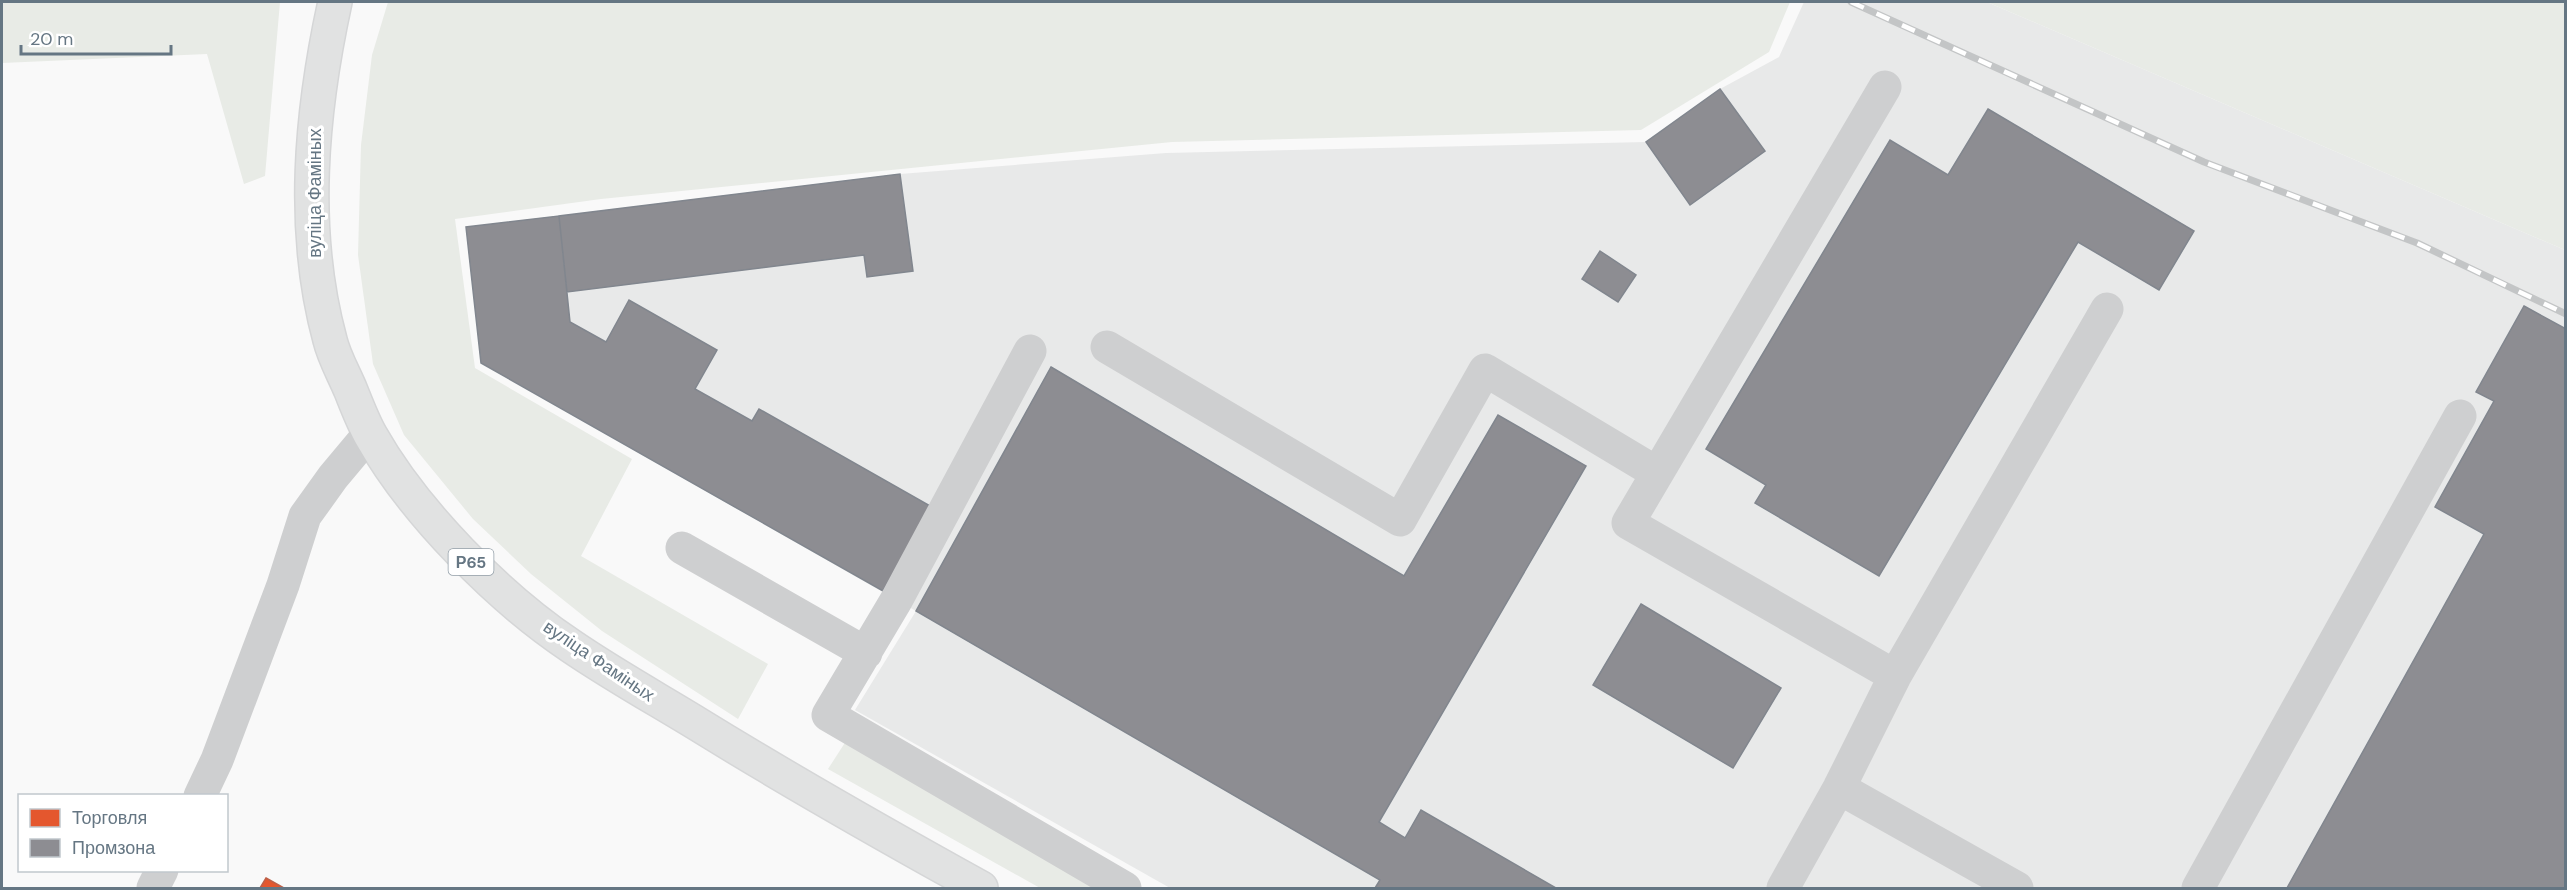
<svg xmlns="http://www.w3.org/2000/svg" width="2567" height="890" font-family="'DM Sans',sans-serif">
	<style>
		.built { fill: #e8e9e9 }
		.green { fill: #e8ebe6 }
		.shops { fill: #e4572e; stroke: #be6048; stroke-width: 1.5 }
		.industry { fill: #8d8d92; stroke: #81868e; stroke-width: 1.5 }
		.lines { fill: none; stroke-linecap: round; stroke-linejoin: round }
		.major-casing { stroke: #d5d6d7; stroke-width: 36 }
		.minor { stroke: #cecfd0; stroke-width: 33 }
		.major { stroke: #e1e2e2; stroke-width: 33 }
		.rail-casing { stroke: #c3c5c6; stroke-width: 7 }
		.rail { stroke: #fff; stroke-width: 4.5; stroke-dasharray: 14; stroke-linecap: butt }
		.labels { text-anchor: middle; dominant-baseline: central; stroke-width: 6; stroke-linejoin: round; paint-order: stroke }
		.shield { fill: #fff; stroke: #939fa8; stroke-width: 1.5 }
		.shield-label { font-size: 16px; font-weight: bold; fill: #657683 }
		.street-label { font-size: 18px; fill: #657683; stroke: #fff }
	</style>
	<rect width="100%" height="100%" fill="#f9f9f9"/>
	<path class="built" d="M1804,2H1987L2565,250V888H1170L855,710L916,611L481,363L466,227L900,174L1166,153L1646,142L1720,89L1779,57Z"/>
	<path class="green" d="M2,2H280L265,176L244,184L207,54L2,63Z
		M388,2H1790L1769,52L1641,130L1172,142L601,199L455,219L475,368L632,459L581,556L768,664L738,719L602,631L531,574L473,519L404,435L373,364L358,255L361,145L372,55Z
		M1987,2H2565V250Z
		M848,738L1104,888H1040L828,769Z"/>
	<path class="shops" d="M266,878L284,888H260Z"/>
	<path class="industry" d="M1720,89L1765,151L1690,205L1646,142Z
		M1988,109L2194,231L2159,290L2078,242L1879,576L1755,503L1766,485L1706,449L1890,140L1948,175Z
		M900,174L913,271L867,277L864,255L567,292L559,216Z
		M559,216L570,322L606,342L629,300L717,350L695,389L752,421L759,409L932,507L883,591L481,363L466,227Z
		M1600,251L1636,275L1618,302L1582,279Z
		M2524,306L2566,329V888H2287L2484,534L2435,507L2494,401L2476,392Z
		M1051,367L1404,576L1498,415L1586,466L1379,822L1405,838L1421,810L1556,888H1375L1380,880L916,611Z
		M1641,604L1781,688L1733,768L1593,685Z"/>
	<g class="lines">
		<g class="major-casing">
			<path id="major" d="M335,2C311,112 300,230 330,340C334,357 344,374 351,391C357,406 363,422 371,436C414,512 498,597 571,646C612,674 655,698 696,723C790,781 885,835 981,888"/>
		</g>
		<path class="minor" d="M1107,347L1400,520L1485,370L1657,473
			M1030,351L897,599L828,715L1125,888
			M682,548L866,653
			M1895,676L2107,309
			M1839,788L2017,888
			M200,796L217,760L283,585L305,516L333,477L369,434
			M153,888L162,870
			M1783,888L1839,788L1895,676L1628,523L1885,87
			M2198,888L2460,416"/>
		<use href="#major" class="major"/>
		<g class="rail-casing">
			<path id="rail" d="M1851,2L2204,162L2417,243L2566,314"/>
		</g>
		<use href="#rail" class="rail"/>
	</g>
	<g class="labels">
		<rect class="shield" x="448.5" y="549" width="45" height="26" rx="4.5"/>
		<g class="shield-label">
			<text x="471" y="562">Р65</text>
		</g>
		<g class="street-label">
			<text transform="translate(315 193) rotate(-90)">вуліца Фаміных</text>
			<text transform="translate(599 661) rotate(34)">вуліца Фаміных</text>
		</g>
	</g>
	<rect width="2567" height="890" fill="none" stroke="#657683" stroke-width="6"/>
	<rect x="18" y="794" width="210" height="78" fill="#ffffff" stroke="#c1c8cd" stroke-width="1.5"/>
	<rect x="30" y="809" width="30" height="18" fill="#e4572e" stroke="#c1c8cd" stroke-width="1.5"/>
	<text x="72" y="824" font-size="18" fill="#657683">Торговля</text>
	<rect x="30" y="839" width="30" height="18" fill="#8d8d92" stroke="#c1c8cd" stroke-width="1.5"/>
	<text x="72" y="854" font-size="18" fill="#657683">Промзона</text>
	<path d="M21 45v9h150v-9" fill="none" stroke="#657683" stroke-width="3"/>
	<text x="30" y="45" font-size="18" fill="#657683" stroke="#ffffff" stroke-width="4.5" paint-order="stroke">20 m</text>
</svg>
